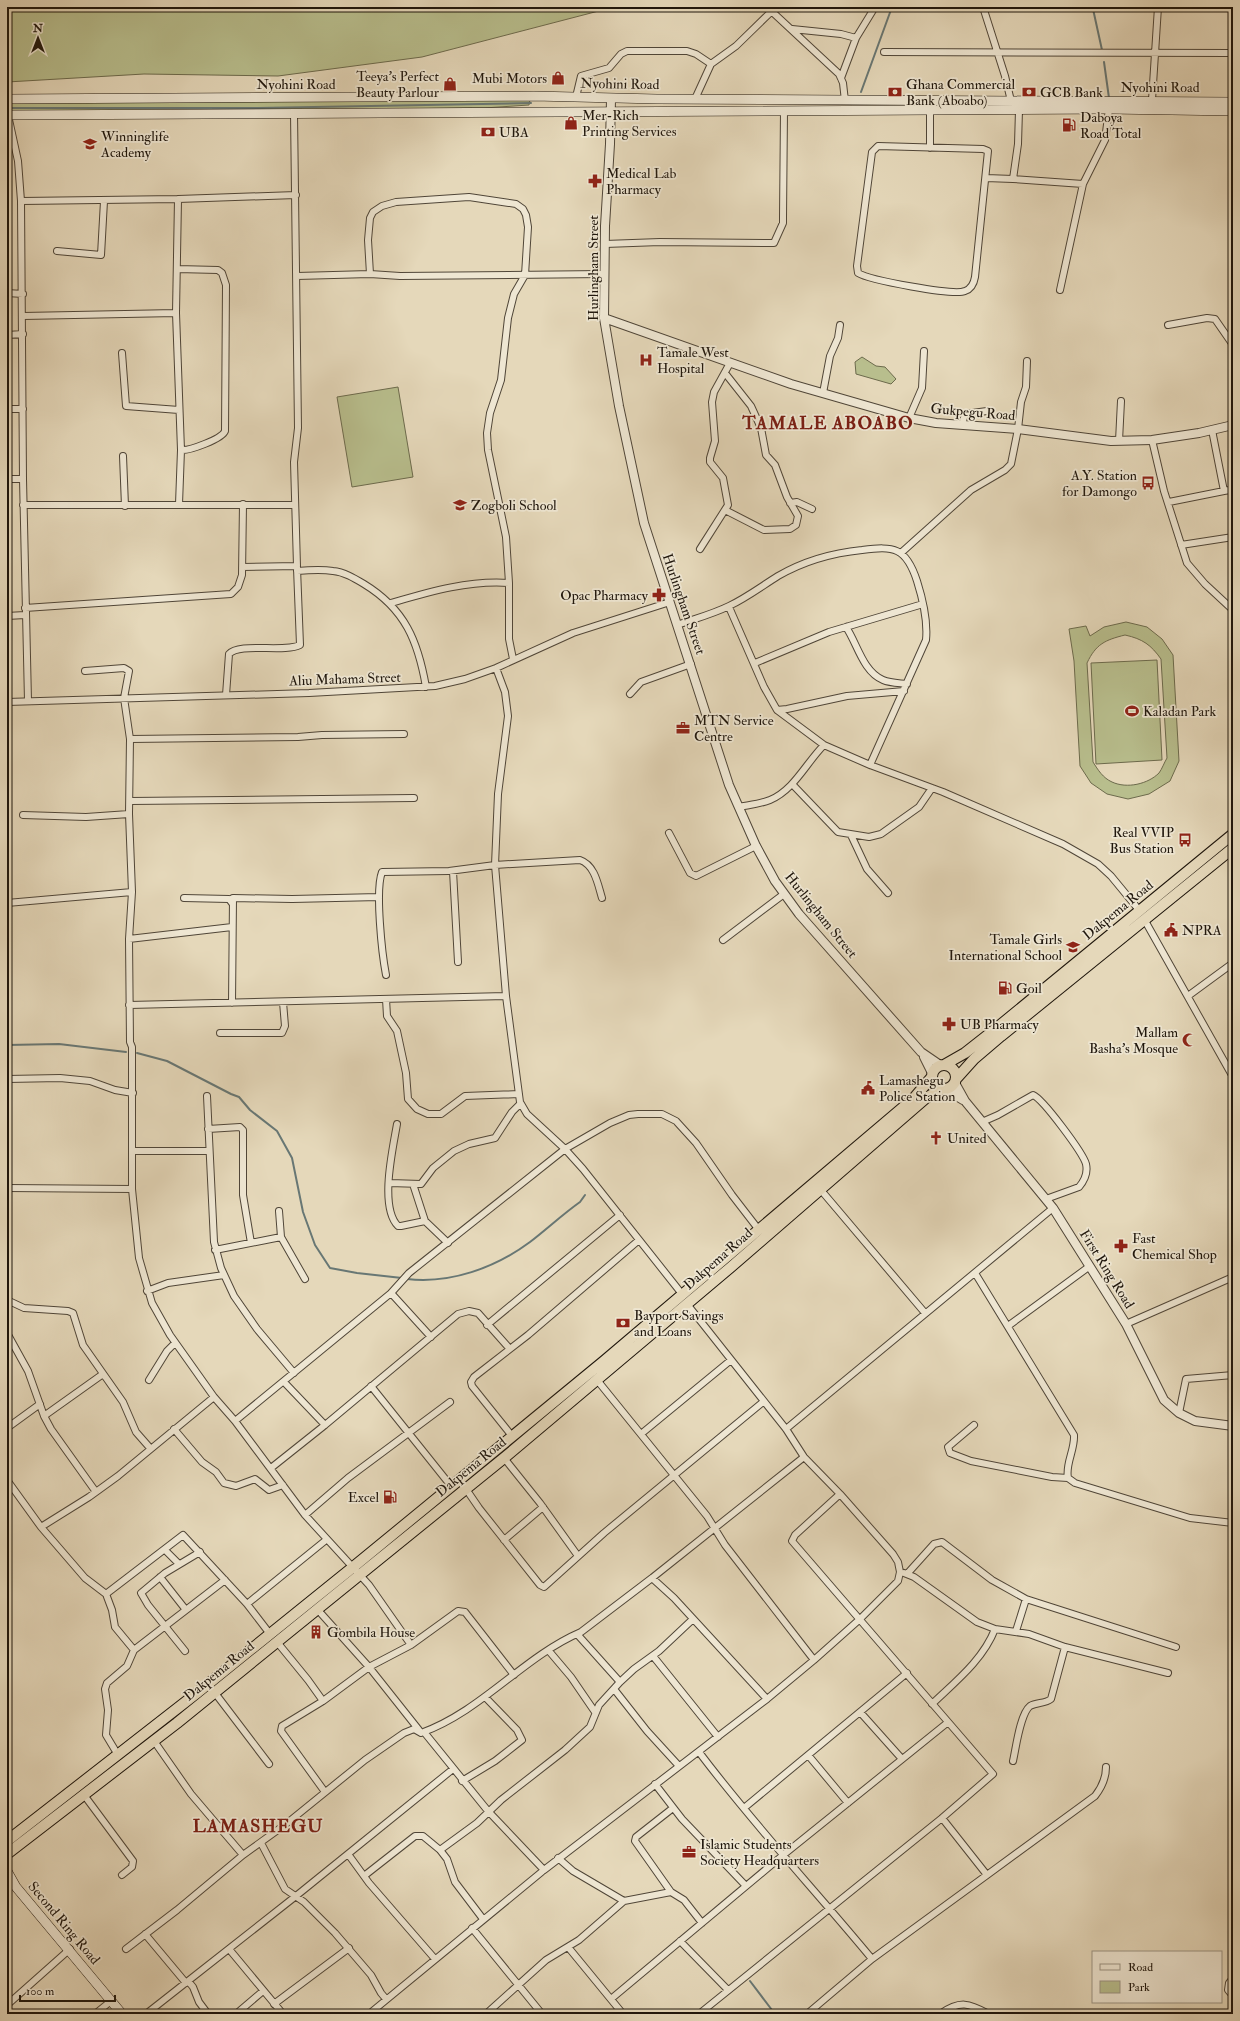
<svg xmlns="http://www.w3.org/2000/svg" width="1240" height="2021" font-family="'IM FELL Double Pica',serif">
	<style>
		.green { fill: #b8be8d; stroke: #6c6a4c; fill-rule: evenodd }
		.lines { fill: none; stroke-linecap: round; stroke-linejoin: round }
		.stream { stroke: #687774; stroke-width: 2 }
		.minor-casing { stroke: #504638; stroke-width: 8 }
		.tertiary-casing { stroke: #504638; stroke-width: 10 }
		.secondary-casing { stroke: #1f160c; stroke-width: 10 }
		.trunk-casing { stroke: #1f160c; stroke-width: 12 }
		.minor { stroke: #eee6d2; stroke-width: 6 }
		.tertiary { stroke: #eee6d2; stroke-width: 8 }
		.secondary { stroke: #eee6d2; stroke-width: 9 }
		.trunk { stroke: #e5d8ba; stroke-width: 10 }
		.labels { text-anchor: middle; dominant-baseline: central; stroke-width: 3.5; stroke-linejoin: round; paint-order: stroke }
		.poi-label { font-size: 14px; fill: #1f160c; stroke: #eee6d2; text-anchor: start }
		.street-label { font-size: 14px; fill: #1f160c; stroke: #eee6d2 }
		.district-label { font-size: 18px; font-weight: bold; letter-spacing: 1px; fill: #7a1f14; stroke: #eee6d2 }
	</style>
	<rect width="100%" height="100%" fill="#e5d8ba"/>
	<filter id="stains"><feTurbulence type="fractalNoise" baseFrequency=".005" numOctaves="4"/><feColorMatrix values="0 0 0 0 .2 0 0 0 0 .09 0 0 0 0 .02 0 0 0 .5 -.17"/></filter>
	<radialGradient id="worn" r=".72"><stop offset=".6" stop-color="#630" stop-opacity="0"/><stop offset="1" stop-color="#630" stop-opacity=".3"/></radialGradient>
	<path class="green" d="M7,7H614L422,57L278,76L144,74L7,82Z
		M530,100L529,105L484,108L7,112V103Z
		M862,357L876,366L885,367L896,379L891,384L856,374L855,362Z
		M398,387L413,477L352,487L337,397Z
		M1126,622L1147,627L1162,639L1173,655L1179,761L1170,781L1149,794L1128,799L1107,794L1091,783L1080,766L1074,661L1069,629L1086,626L1090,636L1104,627ZM1125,635C1143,639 1151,645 1161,659L1167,758C1164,763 1162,769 1159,773C1148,784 1127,789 1112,782C1103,778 1098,770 1093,762L1087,663C1096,644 1105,640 1125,635Z
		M1157,660L1162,760L1096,764L1091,663Z"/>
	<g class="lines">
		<path class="stream" d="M1093,9L1102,50
			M1104,62L1109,98
			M861,92L892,7
			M7,108H258L531,103
			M7,1045L59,1044L126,1052
			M137,1053L167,1061L231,1094L239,1097L250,1110L277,1131L292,1158L303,1212L315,1245L330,1268L357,1273L402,1278
			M407,1279C450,1284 495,1268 530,1242C547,1229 563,1214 580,1202L585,1195
			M750,1981L775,2014"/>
		<g class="minor-casing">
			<path id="minor" d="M767,7L839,74L843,83L845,101
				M983,7L1005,76L1011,101
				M792,29L841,34L856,38
				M884,52L1233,53
				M841,78L856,38L875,7
				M576,97L581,76L609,68L621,54L627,51H687L696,54L711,64
				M695,99L711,64L736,46L776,7
				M1152,100L1158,7
				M1019,110L1018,144L1013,179L1083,184L1105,140L1109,109
				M930,111V148
				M8,115L18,161L21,201L23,479L28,701
				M878,146L983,149L988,151L975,277C974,283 971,289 965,291C954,296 869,280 858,273L857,266L872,152Z
				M986,178L1013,179
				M178,199L176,313L181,450L179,504
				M21,201L178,199L296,195
				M605,244L660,242L774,243L783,223V217L784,111
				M57,251L101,255L104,201
				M177,269L218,270L222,273L226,285L225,431C222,439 189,451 181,450
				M370,274L368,240L370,218L373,212L382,206L396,202L469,197L516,204L523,209L526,215L528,227L525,275L514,294L508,318L501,380L490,413L487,433L488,450L506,537L509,583
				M297,276L370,274L400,276L604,274
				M1060,290L1083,184
				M7,293L23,294
				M23,316L176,313
				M1168,325L1207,318L1215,319L1233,345
				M7,335L23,334
				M122,353L126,406L179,410
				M823,393L830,356L838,338L840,325
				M7,409H23
				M909,418L922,388L924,351
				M962,425L965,414L987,411
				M1212,430L1224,491
				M1152,440L1164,491L1187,563L1205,584L1233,610
				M1119,441L1121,401
				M123,456L125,506
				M7,479H23
				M1169,502L1224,491L1230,490L1233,492
				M790,503L797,502L812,509
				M23,505H295
				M725,510L764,530L790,529L796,525L798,516L787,497L775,465L766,455L761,428L751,406L725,373
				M1181,545L1233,537
				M700,549L728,505L723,478L710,462V458L715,441L712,402L714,392L730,363
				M902,552L971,490L1005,470L1011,464L1018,429L1021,402L1026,387L1027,361
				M242,567L297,566L294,462L298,428L294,113
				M297,571C309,570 321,569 333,571C344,572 354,578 364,584C405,609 418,641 426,687
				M391,603C429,592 469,580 509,583V639L513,659
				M729,607L764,687L777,710
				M25,608L231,594L238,587L242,575L243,504
				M7,616L25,615
				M677,625C694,619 713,614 729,606C746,598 762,586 778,576C804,561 832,553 862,550C894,546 906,547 917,581C923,600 928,620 926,640L870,765
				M846,627C857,643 863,672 883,680C890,683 899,683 907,684
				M755,663L829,632L923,604
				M496,668L505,692L508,716L498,794L495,865L506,996L520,1102L527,1114L565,1149L583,1169L682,1294
				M85,671L124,668L129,671L124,698L130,739L129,814L132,892L129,939L130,1042L132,1047V1189L139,1258L152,1303L170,1335L214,1397L235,1421L305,1515L369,1585L411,1645
				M904,691L847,696L787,709L777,710L824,745L870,765L943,792L1063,844L1098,864L1111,876L1139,910
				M630,694L641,682L691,664
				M226,695L229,654C239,642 284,653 300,645L297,568
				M7,702L309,693L435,686L465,679L496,668L573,633L670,602
				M130,739L298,737L322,735L404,734
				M793,785L838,832L869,837L881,834L919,807L932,788
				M130,801L414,798
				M739,807C749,805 760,804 770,800C794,790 806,763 824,745
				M23,815L86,817L129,814
				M669,833L690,873L696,876L756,846
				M851,835L867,869L888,893
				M453,871L458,962
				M184,898L229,899L232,903
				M7,903L132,892
				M1144,919L1233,1077
				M129,939L232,927
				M723,940L784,894
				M386,975C382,954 375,890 382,872L449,871L495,865L580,860C595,865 598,885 602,898
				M1188,996L1233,963
				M386,999L387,1016L397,1031L406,1073L408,1099L417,1109L428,1114H441L465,1096L519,1094
				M232,1003L233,898L292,899L379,897
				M129,1005L506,996
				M220,1033H282L285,1026L283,1002
				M7,1079L60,1078L90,1081L115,1090L133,1093
				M207,1096L214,1242L221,1268L234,1296L257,1329L294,1373
				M982,1122L998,1115L1033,1095C1043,1099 1083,1153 1086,1164C1088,1173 1085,1180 1079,1187L1046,1199
				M397,1124C393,1148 379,1207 398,1226H401L425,1221
				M208,1129L240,1127L243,1130V1195L251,1243
				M132,1151H209
				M390,1183L421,1184L433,1168L454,1151L469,1144L495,1138L512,1112L520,1104
				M413,1184L425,1221L448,1243
				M7,1188L132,1189
				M820,1189L925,1313
				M279,1211L281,1237L305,1279
				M215,1250L281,1237
				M975,1273L1074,1435C1075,1450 1065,1464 1068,1478L1075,1483L1190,1518L1233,1523
				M147,1291L168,1283L224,1275
				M391,1293L409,1273L565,1149L610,1123L629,1115L638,1114H662L676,1121L696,1143L732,1195L759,1230
				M7,1300L24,1308L68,1311L73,1313L83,1345L123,1402L136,1432L150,1448
				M1126,1324L1233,1277
				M487,1325L620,1215
				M1008,1326L1090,1266
				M7,1333L28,1371L44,1416L51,1429L96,1492
				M149,1380L167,1351L175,1343
				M597,1380L707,1516L725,1545L814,1660
				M284,1382L325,1425
				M371,1386L451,1486
				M1179,1413L1186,1379L1233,1375
				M44,1416L103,1374
				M235,1421L391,1293L431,1337
				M974,1425L948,1447L950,1453L971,1461L1052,1477L1068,1478
				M7,1428L40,1404
				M174,1429L202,1462L216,1472L224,1483L236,1486L255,1479L269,1490L283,1485
				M786,1429L1053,1208
				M641,1434L731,1360
				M512,1436L472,1386L471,1382L474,1377L528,1335L639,1240
				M504,1458L540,1503L578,1556
				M271,1468L325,1425L458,1314L469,1311L478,1313L509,1348
				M7,1480L41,1527L85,1578L106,1594L112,1610L115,1627L134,1650
				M466,1489L479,1508L540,1585L544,1587L604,1533L763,1402
				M305,1515L348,1478L450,1402
				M41,1527L89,1497L118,1476L214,1397
				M504,1540L543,1507
				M165,1550L179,1564
				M904,1573L914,1577L977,1622L995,1629L1029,1634L1065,1647L1168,1673
				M907,1574L934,1544L942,1542L992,1580L1026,1599L1176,1647
				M160,1577L186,1610
				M652,1578L674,1598L767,1699
				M106,1594L183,1535L247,1604L270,1634
				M247,1604L326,1540
				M317,1609L369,1667L419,1730
				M1016,1631L1026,1599
				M577,1634L620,1682
				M277,1642L308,1680L323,1701
				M185,1651L148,1605L141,1593L165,1573L200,1552
				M549,1651L571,1677L595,1712
				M653,1656L718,1737
				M614,1689L647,1731L679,1766
				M215,1693L269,1764
				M932,1704C955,1682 983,1660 995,1629
				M860,1712L902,1759
				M421,1733C482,1711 523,1657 581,1632L652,1578L804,1457
				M154,1741L191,1794L243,1855
				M699,1752C753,1824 815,1890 872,1959
				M118,1755L106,1735L108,1710L105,1689L107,1683L127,1666L134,1650L225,1580
				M808,1755L848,1803
				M1013,1761C1016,1748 1020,1714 1030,1706C1037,1702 1045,1704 1051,1699L1065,1647
				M462,1781L495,1761L522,1740L517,1730L486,1698
				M655,1784L682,1819L746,1886
				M325,1792L281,1731L282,1726L323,1701L369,1667L411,1645L458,1611L465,1612L514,1675
				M84,1795L133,1861L132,1867L122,1875
				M744,1808L907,1673
				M942,1818L987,1875L1095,1796C1102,1787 1106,1779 1106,1767
				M261,1843L285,1889L304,1902L335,1933L371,1975L381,1993L386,1999
				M440,1850L477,1823L501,1800L565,1750L590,1727L599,1705L620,1682L634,1669L659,1651L693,1619
				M348,1854L369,1883L435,1959
				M558,1858L573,1871L624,1901
				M364,1876L415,1836H423L440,1850L447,1859L455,1882L483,1919
				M671,1892L635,1841L636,1837L673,1808
				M472,1928L542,2014
				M145,1934L186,1983
				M680,1941L728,1990
				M568,1947L623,2014
				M126,1949L177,1910L243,1855L286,1824L365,1760L404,1733L414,1729L421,1733L424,1732L488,1811L544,1870
				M229,1949L283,2014
				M1233,1978L1229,1983L1228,1990L1233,1996
				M188,1981L193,1987L199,2002L208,2014
				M611,1999L782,1856L947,1723
				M274,2004L349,1948
				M7,2005L70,1949
				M95,2014L111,2001
				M146,2014L296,1896L453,1769
				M236,2014L263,1991
				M369,2014L544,1870L767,1699L814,1660L860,1619L898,1581L900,1572L898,1562L893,1554L840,1494L804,1457L786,1429L687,1304
				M486,2014L546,1960L579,1940L624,1901L671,1892L684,1900L702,1923
				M699,2014L942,1818L993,1774L792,1541L795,1535L840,1494
				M807,2014L872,1959L987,1875
				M940,2014C960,2000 969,2003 989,2014"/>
		</g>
		<g class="tertiary-casing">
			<path id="tertiary" d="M611,99L610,144L605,226L604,318L619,406L644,523L729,785L756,846L775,881L799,914L921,1052L940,1065
				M604,318L791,384L909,418L936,423L1018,429L1111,441L1152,440L1199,433L1233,425
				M924,1057L932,1073
				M955,1083L965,1101L1053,1208L1126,1324L1164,1400L1179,1413L1195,1421L1233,1426
				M945,1089L963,1100"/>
		</g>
		<g class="secondary-casing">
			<path id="secondary" d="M7,99L534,96L657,99L1233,102
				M7,115L1109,109L1233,111
				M7,1871L16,1887L122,2014"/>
		</g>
		<g class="trunk-casing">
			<path id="trunk" d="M932 1077a12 12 0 1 1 24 0a12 12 0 1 1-24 0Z
				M944,1065L965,1053L993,1031L1233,834
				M956,1079L974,1059L1001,1036L1233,848
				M7,1841L197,1693L352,1568L604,1361L914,1098L931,1078
				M7,1854L177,1723L504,1458L731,1267L926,1098L941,1089"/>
		</g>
		<use href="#minor" class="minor"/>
		<use href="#tertiary" class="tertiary"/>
		<use href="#secondary" class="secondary"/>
		<use href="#trunk" class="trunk"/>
	</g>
	<defs>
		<g id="shop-bare" transform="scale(1.08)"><path d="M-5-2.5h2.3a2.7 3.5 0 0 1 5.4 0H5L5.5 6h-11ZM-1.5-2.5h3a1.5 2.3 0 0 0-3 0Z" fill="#8f2418" stroke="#eee6d2" stroke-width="2.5" paint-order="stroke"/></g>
		<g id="bank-bare" transform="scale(1.08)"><path d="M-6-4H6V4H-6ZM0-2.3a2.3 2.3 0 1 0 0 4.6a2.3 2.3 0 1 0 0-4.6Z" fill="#8f2418" stroke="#eee6d2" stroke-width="2.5" paint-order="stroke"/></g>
		<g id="fuel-bare" transform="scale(1.08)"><path d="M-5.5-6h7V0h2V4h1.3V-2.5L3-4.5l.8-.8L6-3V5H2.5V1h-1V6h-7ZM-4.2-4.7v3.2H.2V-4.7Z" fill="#8f2418" stroke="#eee6d2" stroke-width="2.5" paint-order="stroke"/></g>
		<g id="school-bare" transform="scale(1.08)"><path d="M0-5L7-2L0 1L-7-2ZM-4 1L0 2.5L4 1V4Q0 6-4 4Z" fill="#8f2418" stroke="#eee6d2" stroke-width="2.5" paint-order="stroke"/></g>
		<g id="pharmacy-bare" transform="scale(1.08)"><path d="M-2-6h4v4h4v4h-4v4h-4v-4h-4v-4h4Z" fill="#8f2418" stroke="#eee6d2" stroke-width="2.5" paint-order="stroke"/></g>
		<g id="hospital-bare" transform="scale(1.08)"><path d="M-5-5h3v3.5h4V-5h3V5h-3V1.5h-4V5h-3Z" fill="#8f2418" stroke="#eee6d2" stroke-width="2.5" paint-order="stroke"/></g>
		<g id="bus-bare" transform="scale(1.08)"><path d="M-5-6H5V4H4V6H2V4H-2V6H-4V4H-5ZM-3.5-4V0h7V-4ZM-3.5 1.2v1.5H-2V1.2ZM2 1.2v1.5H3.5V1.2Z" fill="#8f2418" stroke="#eee6d2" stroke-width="2.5" paint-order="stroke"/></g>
		<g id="stadium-bare" transform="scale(1.08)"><path d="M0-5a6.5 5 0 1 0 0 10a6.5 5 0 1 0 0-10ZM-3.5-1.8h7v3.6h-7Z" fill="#8f2418" stroke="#eee6d2" stroke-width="2.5" paint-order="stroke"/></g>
		<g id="office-bare" transform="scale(1.08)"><path d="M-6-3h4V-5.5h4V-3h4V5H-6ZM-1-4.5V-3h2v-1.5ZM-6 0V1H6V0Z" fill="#8f2418" stroke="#eee6d2" stroke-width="2.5" paint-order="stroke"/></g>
		<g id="civic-bare" transform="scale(1.08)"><path d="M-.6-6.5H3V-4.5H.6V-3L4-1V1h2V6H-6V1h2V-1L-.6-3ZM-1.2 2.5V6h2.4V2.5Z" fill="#8f2418" stroke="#eee6d2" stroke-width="2.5" paint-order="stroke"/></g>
		<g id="mosque-bare" transform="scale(1.08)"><path d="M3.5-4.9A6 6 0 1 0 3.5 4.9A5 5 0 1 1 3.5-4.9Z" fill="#8f2418" stroke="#eee6d2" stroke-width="2.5" paint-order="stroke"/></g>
		<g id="church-bare" transform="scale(1.08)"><path d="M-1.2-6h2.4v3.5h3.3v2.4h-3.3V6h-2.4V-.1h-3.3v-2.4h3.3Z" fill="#8f2418" stroke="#eee6d2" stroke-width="2.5" paint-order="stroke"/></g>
		<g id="building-bare" transform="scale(1.08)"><path d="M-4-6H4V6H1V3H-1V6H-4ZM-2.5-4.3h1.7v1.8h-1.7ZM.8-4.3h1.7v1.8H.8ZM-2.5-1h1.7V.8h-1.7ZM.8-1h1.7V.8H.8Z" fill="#8f2418" stroke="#eee6d2" stroke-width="2.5" paint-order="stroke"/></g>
	</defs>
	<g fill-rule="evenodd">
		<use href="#shop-bare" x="558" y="78"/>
		<use href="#shop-bare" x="450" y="84"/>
		<use href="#bank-bare" x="895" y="92"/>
		<use href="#bank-bare" x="1029" y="92"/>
		<use href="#shop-bare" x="571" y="123"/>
		<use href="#fuel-bare" x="1069" y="125"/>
		<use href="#bank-bare" x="488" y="132"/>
		<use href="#school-bare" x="90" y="144"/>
		<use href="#pharmacy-bare" x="595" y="181"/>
		<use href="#hospital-bare" x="646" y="360"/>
		<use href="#bus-bare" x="1148" y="483"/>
		<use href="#school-bare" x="460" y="505"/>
		<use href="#pharmacy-bare" x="659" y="595"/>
		<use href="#stadium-bare" x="1132" y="711"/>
		<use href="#office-bare" x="683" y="728"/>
		<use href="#bus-bare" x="1185" y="840"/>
		<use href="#civic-bare" x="1171" y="930"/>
		<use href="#school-bare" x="1073" y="947"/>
		<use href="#fuel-bare" x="1005" y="988"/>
		<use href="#pharmacy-bare" x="949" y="1024"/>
		<use href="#mosque-bare" x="1189" y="1040"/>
		<use href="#civic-bare" x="868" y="1088"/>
		<use href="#church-bare" x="936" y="1138"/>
		<use href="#pharmacy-bare" x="1121" y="1246"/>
		<use href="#bank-bare" x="623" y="1323"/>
		<use href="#fuel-bare" x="390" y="1497"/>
		<use href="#building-bare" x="316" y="1632"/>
		<use href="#office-bare" x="689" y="1852"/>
	</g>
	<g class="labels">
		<g class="poi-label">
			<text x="439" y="76" text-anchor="end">Teeya's Perfect<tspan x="439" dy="16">Beauty Parlour</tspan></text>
			<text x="547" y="78" text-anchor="end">Mubi Motors</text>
			<text x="906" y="84">Ghana Commercial<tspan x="906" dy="16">Bank (Aboabo)</tspan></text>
			<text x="1040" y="92">GCB Bank</text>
			<text x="582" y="115">Mer-Rich<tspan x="582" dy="16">Printing Services</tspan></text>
			<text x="1080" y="117">Daboya<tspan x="1080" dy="16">Road Total</tspan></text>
			<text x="499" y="132">UBA</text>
			<text x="101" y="136">Winninglife<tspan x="101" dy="16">Academy</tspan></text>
			<text x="606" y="173">Medical Lab<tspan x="606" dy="16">Pharmacy</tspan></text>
			<text x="657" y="352">Tamale West<tspan x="657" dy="16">Hospital</tspan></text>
			<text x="1137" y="475" text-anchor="end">A.Y. Station<tspan x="1137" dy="16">for Damongo</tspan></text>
			<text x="471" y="505">Zogboli School</text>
			<text x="648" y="595" text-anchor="end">Opac Pharmacy</text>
			<text x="1143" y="711">Kaladan Park</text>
			<text x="694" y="720">MTN Service<tspan x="694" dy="16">Centre</tspan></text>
			<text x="1174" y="832" text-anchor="end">Real VVIP<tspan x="1174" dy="16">Bus Station</tspan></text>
			<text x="1182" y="930">NPRA</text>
			<text x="1062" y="939" text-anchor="end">Tamale Girls<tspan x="1062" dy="16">International School</tspan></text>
			<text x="1016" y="988">Goil</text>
			<text x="960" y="1024">UB Pharmacy</text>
			<text x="1178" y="1032" text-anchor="end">Mallam<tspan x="1178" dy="16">Basha's Mosque</tspan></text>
			<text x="879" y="1080">Lamashegu<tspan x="879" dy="16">Police Station</tspan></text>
			<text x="947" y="1138">United</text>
			<text x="1132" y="1238">Fast<tspan x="1132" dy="16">Chemical Shop</tspan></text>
			<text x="634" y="1315">Bayport Savings<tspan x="634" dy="16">and Loans</tspan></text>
			<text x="379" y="1497" text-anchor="end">Excel</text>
			<text x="327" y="1632">Gombila House</text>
			<text x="700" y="1844">Islamic Students<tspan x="700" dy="16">Society Headquarters</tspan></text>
		</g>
		<g class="street-label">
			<text x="296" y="84">Nyohini Road</text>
			<text transform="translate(620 84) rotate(1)">Nyohini Road</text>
			<text x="1160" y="87">Nyohini Road</text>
			<text transform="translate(593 268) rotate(-90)">Hurlingham Street</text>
			<text transform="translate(973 412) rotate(5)">Gukpegu Road</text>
			<text transform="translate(684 604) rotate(71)">Hurlingham Street</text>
			<text transform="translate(345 679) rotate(-2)">Aliu Mahama Street</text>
			<text transform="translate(1118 910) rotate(-39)">Dakpema Road</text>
			<text transform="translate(821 915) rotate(51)">Hurlingham Street</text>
			<text transform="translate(718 1259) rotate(-41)">Dakpema Road</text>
			<text transform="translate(1107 1269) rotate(58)">First Ring Road</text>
			<text transform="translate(471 1467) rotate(-39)">Dakpema Road</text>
			<text transform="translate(219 1671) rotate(-39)">Dakpema Road</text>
			<text transform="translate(64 1923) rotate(50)">Second Ring Road</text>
		</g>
		<g class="district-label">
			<text x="828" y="423">TAMALE ABOABO</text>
			<text x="258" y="1826">LAMASHEGU</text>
		</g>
	</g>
	<rect width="1240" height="2021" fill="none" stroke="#e5d8ba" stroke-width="24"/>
	<rect x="8" y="8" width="1224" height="2005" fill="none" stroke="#1f160c" stroke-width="2"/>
	<rect x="12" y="12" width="1216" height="1997" fill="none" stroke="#1f160c"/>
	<rect x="1092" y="1951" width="130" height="52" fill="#eee6d2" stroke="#9b9383"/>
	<rect x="1100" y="1964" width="20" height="6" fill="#eee6d2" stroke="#9b9383"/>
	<text x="1128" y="1971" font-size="12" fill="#1f160c">Road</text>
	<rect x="1100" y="1981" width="20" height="12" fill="#b8be8d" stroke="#9b9383"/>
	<text x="1128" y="1991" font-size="12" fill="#1f160c">Park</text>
	<g transform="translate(38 38)" stroke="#eee6d2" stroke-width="3" paint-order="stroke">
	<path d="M0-3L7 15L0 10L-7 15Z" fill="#1f160c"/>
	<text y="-6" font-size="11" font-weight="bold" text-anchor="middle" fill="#1f160c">N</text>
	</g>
	<path d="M20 1995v6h95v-6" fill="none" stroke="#1f160c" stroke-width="2"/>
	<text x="26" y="1995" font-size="12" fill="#1f160c" stroke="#eee6d2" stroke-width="3" paint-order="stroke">100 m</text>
	<rect width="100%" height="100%" filter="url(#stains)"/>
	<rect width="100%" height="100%" fill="url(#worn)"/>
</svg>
